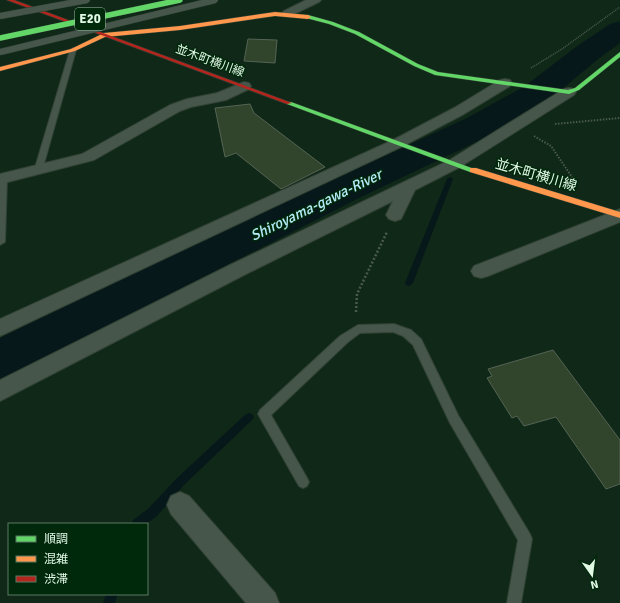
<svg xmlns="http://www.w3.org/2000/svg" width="620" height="603" font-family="Signika,'Noto Sans JP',sans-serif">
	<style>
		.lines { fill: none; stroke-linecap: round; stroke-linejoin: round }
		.stream { fill: #061819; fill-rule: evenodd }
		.river { fill: #061819; fill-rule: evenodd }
		.building { fill: #31442c; stroke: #556454 }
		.lane-casing { stroke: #324336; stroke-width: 2 }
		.street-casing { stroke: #324336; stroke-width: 2 }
		.fast-casing { stroke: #324336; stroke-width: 1 }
		.slow-casing { stroke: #324336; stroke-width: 1 }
		.jam-casing { stroke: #324336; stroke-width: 1 }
		.path-far2 { stroke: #4b5a4f; stroke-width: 1.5; stroke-dasharray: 1 1; stroke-linecap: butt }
		.path-far1 { stroke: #4b5a4f; stroke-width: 2; stroke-dasharray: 1.5 1.5; stroke-linecap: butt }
		.path { stroke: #4b5a4f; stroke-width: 2.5; stroke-dasharray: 2 2; stroke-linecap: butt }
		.lane { fill: #46564a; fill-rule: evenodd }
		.street { fill: #46564a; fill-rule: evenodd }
		.fast { fill: #63d668; fill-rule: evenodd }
		.slow { fill: #ff974d; fill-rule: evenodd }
		.jam { fill: #b3261e; fill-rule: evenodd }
		.lane-bridge-casing { stroke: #324336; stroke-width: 7; stroke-linecap: butt }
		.fast-bridge-casing { stroke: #324336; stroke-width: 6; stroke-linecap: butt }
		.lane-bridge { stroke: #46564a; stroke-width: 6 }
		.fast-bridge { stroke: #63d668; stroke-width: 5.5 }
		.labels { text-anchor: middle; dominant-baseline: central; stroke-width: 3; stroke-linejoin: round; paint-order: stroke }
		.far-street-label { font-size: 12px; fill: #e0f8e4; stroke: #00280b }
		.shield { fill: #00280b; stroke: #9dbaa3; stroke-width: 1 }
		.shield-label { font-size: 13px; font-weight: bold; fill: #e0f8e4 }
		.street-label { font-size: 14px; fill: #e0f8e4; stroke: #00280b }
		.water-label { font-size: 15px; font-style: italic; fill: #b3ecf7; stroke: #00280b }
	</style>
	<rect width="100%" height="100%" fill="#102818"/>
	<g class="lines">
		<path class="stream" d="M450,177L453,179L413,283L409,286L406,285L405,283L447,179Z
			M249,413L252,414L254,417L252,420L185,484L156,517L146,524H132L133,520L148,509L177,478L246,414Z
			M106,594H118L115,603H103Z"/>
		<path class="river" d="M620,21V43L598,59L549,100L493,134L357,199L182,288L18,377L0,383V338L150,264L467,118L525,86L576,47L610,24Z"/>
	</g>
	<path class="building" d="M248,39L277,40L275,63L244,61Z
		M250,104L254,113L325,167L281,189L236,153L225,157L215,108Z
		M553,350L620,440V484L606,489L556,417L524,426L517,416L512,418L487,378L492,376L488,369Z"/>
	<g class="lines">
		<g class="lane-casing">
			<path id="lane" d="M73,48L76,50L42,171L38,173H35L34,171L70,50Z
				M0,177H6L7,179L5,242L0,245Z
				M394,324L411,330L421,339L458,415L530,534L532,539L521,603H507L518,540L450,423L413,345L403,336L393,332L360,333L348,342L271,415L307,478L309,482L307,486L303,488L299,486L258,414L260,410L340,336L358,325Z"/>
		</g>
		<g class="street-casing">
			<path id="street" d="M306,0H321L319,2L292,15H284L282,13L284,11Z
				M505,79L510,80L512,83L510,86L464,114L403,146L0,336V319L393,140L454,108L500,80Z
				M244,82L249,83L251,86L249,89L226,100L191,107L180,111L94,160L0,184V174L82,154L170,105L187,99L217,93Z
				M569,88L574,89L576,92L574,95L460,167L415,190L401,219L395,221L389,219L386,215L393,201L244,275L0,401V380L230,265L448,161L564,89Z
				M620,209V222L488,276L481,278L474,276L471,271L474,266Z
				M180,492L189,496L275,593L279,603H246L171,514L167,505L171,496Z"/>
		</g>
		<g class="fast-casing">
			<path id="fast" d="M308,15L333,22L359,32L418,64L438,72L568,90L575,88L620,52V57L579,90L569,94L435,75L414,66L355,34L329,24L306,18V16Z
				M287,102H291L477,170L476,172H470L287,104Z"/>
		</g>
		<g class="slow-casing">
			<path id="slow" d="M275,12L308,15L311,17L308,19L275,16L180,30L105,37L75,51L0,71V67L71,49L104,33L180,26Z
				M470,168H476L620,212V218L470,172Z"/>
		</g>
		<g class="jam-casing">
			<path id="jam" d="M7,0H14L292,103L287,104Z"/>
		</g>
		<path class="path-far2" d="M531,68L562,49L620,7"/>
		<path class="path-far1" d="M555,124L620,118
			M534,136L551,146L574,180"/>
		<path class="path" d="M356,312L357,294L387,232"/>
		<use href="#lane" class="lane"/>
		<use href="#street" class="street"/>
		<use href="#fast" class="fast"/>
		<use href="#slow" class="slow"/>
		<use href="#jam" class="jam"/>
		<g class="lane-bridge-casing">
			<path id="lane-bridge" d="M0,16L87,0
				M0,52L215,0"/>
		</g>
		<g class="fast-bridge-casing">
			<path id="fast-bridge" d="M0,38L180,0"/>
		</g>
		<use href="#lane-bridge" class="lane-bridge"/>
		<use href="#fast-bridge" class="fast-bridge"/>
	</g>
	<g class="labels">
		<g class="far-street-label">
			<text transform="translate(210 61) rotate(20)">並木町横川線</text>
		</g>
		<rect class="shield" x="75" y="8" width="30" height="22" rx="3"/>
		<g class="shield-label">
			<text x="90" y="19">E20</text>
		</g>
		<g class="street-label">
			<text transform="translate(536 175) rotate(16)">並木町横川線</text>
		</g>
		<g class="water-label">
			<text transform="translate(316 205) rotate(-26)">Shiroyama-gawa-River</text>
		</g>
	</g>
	<rect x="8" y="523" width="140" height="72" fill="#00280b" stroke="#5a7b62"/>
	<rect x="16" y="536" width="20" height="6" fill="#63d668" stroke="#5a7b62"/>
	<text x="44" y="543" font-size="12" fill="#e0f8e4">順調</text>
	<rect x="16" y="556" width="20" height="6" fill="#ff974d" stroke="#5a7b62"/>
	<text x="44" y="563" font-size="12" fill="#e0f8e4">混雑</text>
	<rect x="16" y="576" width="20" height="6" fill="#b3261e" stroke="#5a7b62"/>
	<text x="44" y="583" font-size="12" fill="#e0f8e4">渋滞</text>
	<g transform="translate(592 575) rotate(166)" stroke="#00280b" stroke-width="3" paint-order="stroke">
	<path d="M0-3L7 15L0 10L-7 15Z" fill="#e0f8e4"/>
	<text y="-6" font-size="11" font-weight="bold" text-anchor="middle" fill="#e0f8e4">N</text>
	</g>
</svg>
